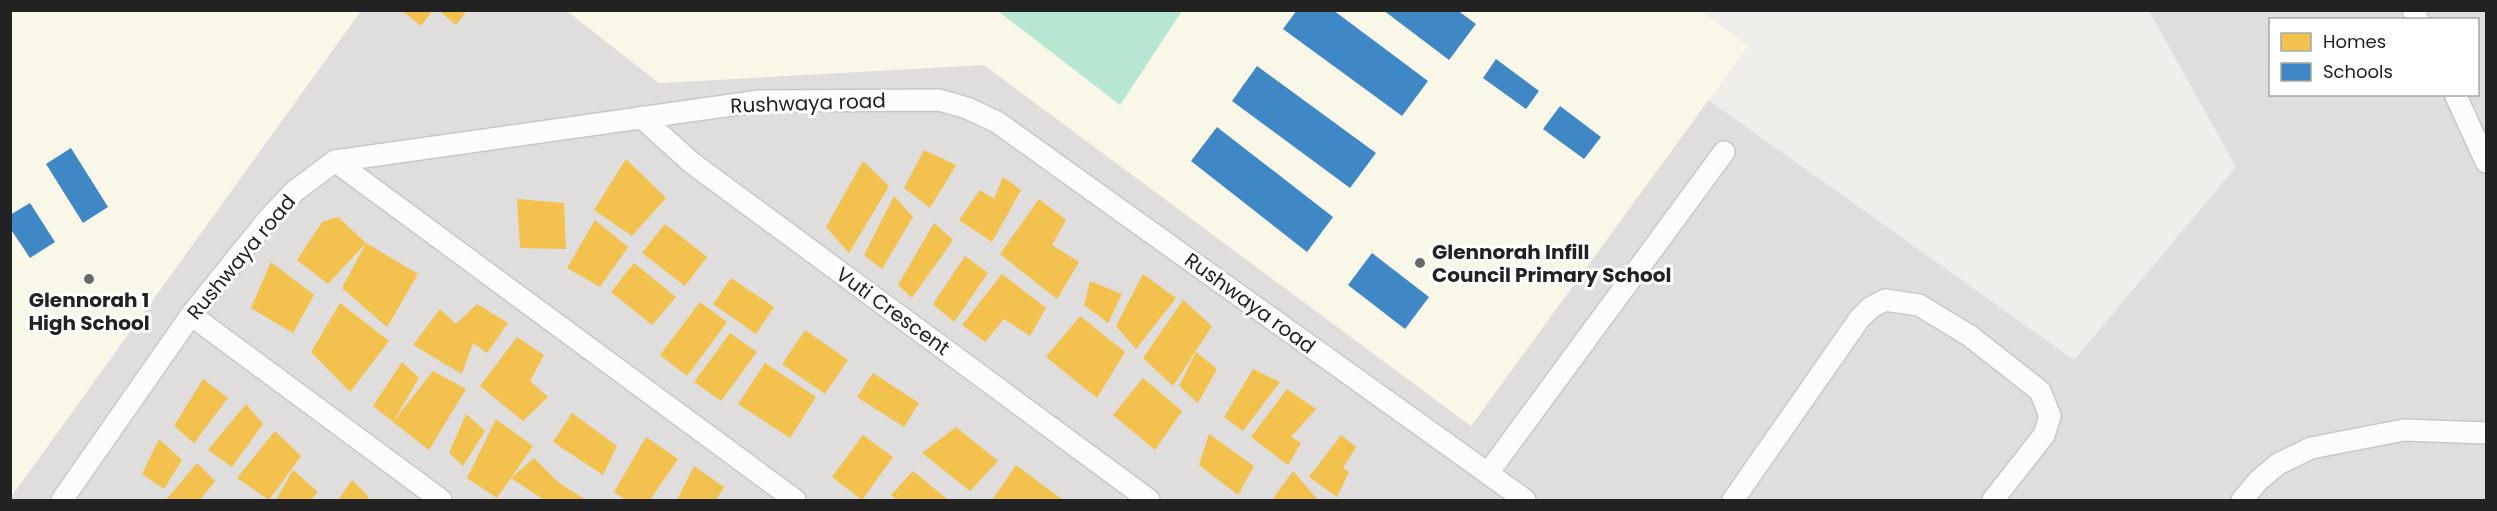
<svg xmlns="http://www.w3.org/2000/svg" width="2497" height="511" font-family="Poppins,sans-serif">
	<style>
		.residential { fill: #dfdedc; fill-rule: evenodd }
		.education { fill: #f8f7e8 }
		.pitch { fill: #b7e6d2 }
		.homes { fill: #f2c14e }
		.schools { fill: #3f88c5 }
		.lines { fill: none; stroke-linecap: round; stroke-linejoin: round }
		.street-casing { stroke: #c9c8c7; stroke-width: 24 }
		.street { stroke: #fdfcfc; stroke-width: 21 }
		.poi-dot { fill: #6a6968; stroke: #fff; stroke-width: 2 }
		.labels { text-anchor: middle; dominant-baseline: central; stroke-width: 6; stroke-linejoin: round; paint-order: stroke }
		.street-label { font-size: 20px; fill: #222; stroke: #fff }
		.poi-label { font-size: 20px; font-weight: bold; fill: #222; stroke: #fff; text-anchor: start }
	</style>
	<rect width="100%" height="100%" fill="#f0eeeb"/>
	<path class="residential" d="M360,11H567L659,83L984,65L1471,426L1707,99L2074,360L2236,167L2149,11H2486V500H11V497ZM2270,20H2478V94H2270Z"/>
	<path class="education" d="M1700,10L1748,46L1471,426L984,65L659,83L567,11Z
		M11,11H361L11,497Z"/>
	<path class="pitch" d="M998,11H1182L1120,105Z"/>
	<path class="homes" d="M401,10H433L421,26Z
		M438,10H467L456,25Z
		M924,150L956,165L930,208L904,188Z
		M626,159L666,198L632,236L594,210Z
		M863,161L889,186L849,253L826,227Z
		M1003,177L1021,190L992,242L959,220L980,190L994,199Z
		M894,196L913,217L882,269L864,255Z
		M517,199L564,203L566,249L520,248Z
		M1039,199L1066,220L1052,245L1079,262L1057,299L1000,254Z
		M338,217L366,243L328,284L297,260L322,222Z
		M595,220L628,247L600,287L567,268Z
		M934,223L953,240L912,298L898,285Z
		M665,224L707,257L685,286L642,253Z
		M366,243L418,274L387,327L342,288Z
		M965,256L988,273L954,322L933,304Z
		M271,262L314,295L293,333L251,308Z
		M634,263L676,297L652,325L611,292Z
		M1002,274L1046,308L1030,336L1004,319L985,342L962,325Z
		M1143,274L1176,298L1136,349L1116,326Z
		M731,278L774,307L756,334L713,304Z
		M1090,281L1122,294L1108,323L1084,305Z
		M1183,300L1212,326L1173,386L1143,358Z
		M700,302L727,322L687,376L660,355Z
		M340,303L389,341L350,392L311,352Z
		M477,304L508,323L487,353L473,343L462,374L413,345L440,309L456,324Z
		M1080,316L1125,352L1097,398L1046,357Z
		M805,330L848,360L825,394L782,364Z
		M730,333L757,352L721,401L694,382Z
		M517,337L544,355L530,381L548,397L523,421L480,386Z
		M1196,352L1217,369L1198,403L1179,386Z
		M402,362L419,378L393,422L373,406Z
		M765,363L816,397L790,438L738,404Z
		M1253,369L1280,382L1243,431L1224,417Z
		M433,371L466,389L429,450L393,422Z
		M873,373L919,403L904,427L857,397Z
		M1143,378L1182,411L1155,450L1113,415Z
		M203,379L228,398L194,443L174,426Z
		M1287,389L1316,409L1291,437L1301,443L1288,465L1251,437Z
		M246,404L263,424L232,467L208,450Z
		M572,413L617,446L603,475L553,442Z
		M466,414L485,431L463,466L449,453Z
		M496,419L533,446L497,498L467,478Z
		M956,427L998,461L970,491L922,453Z
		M275,431L301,456L269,500L237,478Z
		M1209,434L1254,466L1238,495L1199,465Z
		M863,435L893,457L862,500L832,477Z
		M1341,435L1356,447L1343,468L1349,472L1337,497L1309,477Z
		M646,437L678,459L650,500H626L614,492Z
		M159,439L182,460L164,489L142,474Z
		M534,458L558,482L586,500H544L511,478Z
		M197,463L215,481L200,500H166Z
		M1016,465L1063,500H992Z
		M694,466L724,487L716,500H677Z
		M293,470L318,492L311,500H276Z
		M913,471L948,500H897L891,495Z
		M1293,471L1318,500H1272Z
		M352,480L369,497L366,500H338Z"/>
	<path class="schools" d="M1297,10H1333L1428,81L1402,116L1283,29Z
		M1383,10H1457L1476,24L1449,60Z
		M1496,59L1539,91L1526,109L1483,78Z
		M1257,66L1376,153L1350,188L1232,101Z
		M1560,106L1601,137L1584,159L1543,129Z
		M1217,127L1333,217L1307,252L1191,161Z
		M71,148L108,207L83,223L46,164Z
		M30,203L55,242L30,258L10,228V215Z
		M1372,253L1429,297L1405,329L1348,285Z"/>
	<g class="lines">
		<g class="street-casing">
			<path id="street" d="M2413,10L2418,20
				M2455,94L2486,162
				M641,117L692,163L1149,500
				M335,161L795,500
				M191,315L441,500
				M1488,473L1724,152
				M62,500L191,315L269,218L295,191L335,161L760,101L939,100L967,108L997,122L1525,500
				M1733,500L1860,318L1870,308L1885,300L1919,305L1970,336L2040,391L2050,416L2044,435L1993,500
				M2242,500L2259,480L2278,464L2311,448L2404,430L2486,433"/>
		</g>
		<use href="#street" class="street"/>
	</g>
	<g class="poi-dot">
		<circle cx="1420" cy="263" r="6"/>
		<circle cx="89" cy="279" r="6"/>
	</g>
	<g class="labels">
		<g class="street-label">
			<text transform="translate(808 103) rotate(-2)">Rushwaya road</text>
			<text transform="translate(241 257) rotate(-50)">Rushwaya road</text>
			<text transform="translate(1250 303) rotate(36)">Rushwaya road</text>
			<text transform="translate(893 311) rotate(36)">Vuti Crescent</text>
		</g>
		<g class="poi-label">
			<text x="1432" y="252">Glennorah Infill<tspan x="1432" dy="23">Council Primary School</tspan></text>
			<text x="89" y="300" text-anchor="middle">Glennorah 1<tspan x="89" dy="23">High School</tspan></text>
		</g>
	</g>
	<rect width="2497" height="511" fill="none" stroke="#222222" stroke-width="24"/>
	<rect x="2269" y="18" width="210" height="78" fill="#ffffff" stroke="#a7a7a7" stroke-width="1.5"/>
	<rect x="2281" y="33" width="30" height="18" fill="#f2c14e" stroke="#a7a7a7" stroke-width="1.5"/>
	<text x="2323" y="48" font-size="18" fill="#222222">Homes</text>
	<rect x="2281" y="63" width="30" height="18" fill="#3f88c5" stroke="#a7a7a7" stroke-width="1.5"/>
	<text x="2323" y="78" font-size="18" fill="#222222">Schools</text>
</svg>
